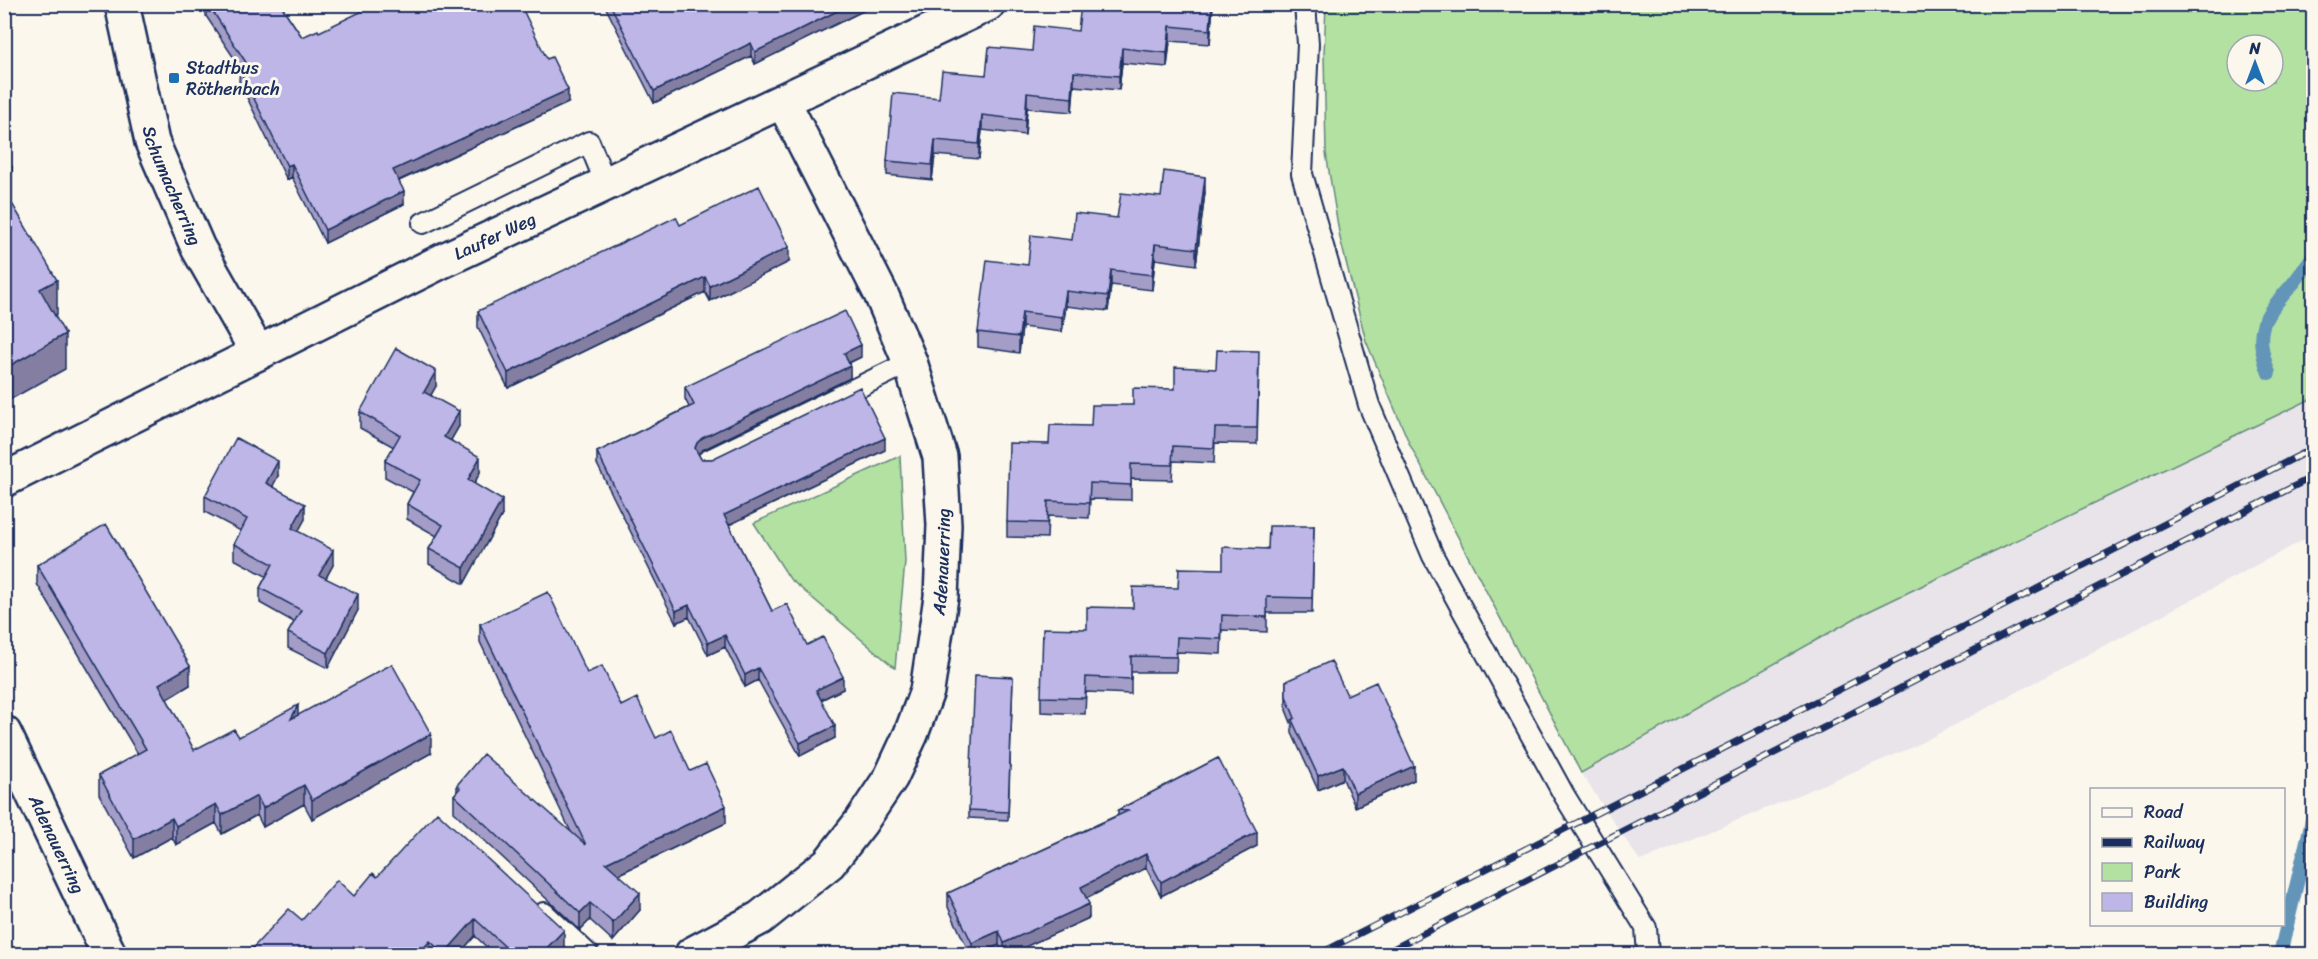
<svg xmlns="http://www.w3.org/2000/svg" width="2318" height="959" font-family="Sriracha,sans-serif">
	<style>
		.built { fill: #e8e4ea }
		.green { fill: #b2e1a1; stroke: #668880; stroke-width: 1.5; fill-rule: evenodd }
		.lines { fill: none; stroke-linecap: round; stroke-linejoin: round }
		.stream { stroke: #6495b9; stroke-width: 14 }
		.lane-casing { stroke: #1b2f5e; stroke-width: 24 }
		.street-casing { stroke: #1b2f5e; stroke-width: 38 }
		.lane { stroke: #fbf7ec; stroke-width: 20 }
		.street { stroke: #fbf7ec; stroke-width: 33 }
		.rail-casing { stroke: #1b2f5e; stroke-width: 7 }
		.rail { stroke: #fbf7ec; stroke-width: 4.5; stroke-dasharray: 14; stroke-linecap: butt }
		.wall { fill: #a39dc7; stroke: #1b2f5e; stroke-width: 1.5 }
		.shaded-wall { fill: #847fa2; stroke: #1b2f5e; stroke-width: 1.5 }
		.building { fill: #bdb6e7; stroke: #1b2f5e; stroke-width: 1.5 }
		.poi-dot { fill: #1f6fb2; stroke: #fbf7ec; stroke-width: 2 }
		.labels { text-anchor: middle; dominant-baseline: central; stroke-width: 6; stroke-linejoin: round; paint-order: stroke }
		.poi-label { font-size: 18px; fill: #1b2f5e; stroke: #fbf7ec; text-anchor: start }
		.street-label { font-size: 18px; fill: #1b2f5e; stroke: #fbf7ec }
	</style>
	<rect width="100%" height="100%" fill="#fbf7ec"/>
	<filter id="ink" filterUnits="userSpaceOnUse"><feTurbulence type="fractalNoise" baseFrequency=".0167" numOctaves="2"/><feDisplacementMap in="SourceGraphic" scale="12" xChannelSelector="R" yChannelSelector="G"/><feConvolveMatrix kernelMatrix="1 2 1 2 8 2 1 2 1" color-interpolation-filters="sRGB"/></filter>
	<g filter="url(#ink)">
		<path class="built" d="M2313,398V535L1913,747L1640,861L1581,773L1859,616Z"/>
		<path class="green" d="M1326,5H2313V398L1859,616L1581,773L1410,445L1366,341L1340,238L1326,153L1324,54ZM2237,45H2273V81H2237Z
			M900,456L905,562L895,668L790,579L754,523Z"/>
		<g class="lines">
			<path class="stream" d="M2269,373C2253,329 2262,319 2291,286C2300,276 2306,265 2314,255
				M2280,954L2314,812"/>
			<g class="lane-casing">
				<path id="lane" d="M1305,4L1308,44L1302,174L1369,405L1433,556L1564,795L1646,928L1648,954
					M717,11L730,4
					M423,223L589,142L606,184
					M707,461L910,362
					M544,913L588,954"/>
			</g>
			<g class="street-casing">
				<g id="street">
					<path id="s1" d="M122,4L152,142L198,248L258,353"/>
					<path id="s2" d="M4,480L442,261L988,4"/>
					<path id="s3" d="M4,733L109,954"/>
					<path id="s4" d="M692,954L760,918L829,863L861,822L891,777L911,734L927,691L941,597L944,525L940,457L910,362L881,294L783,101"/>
				</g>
			</g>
			<use href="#lane" class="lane"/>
			<use href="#street" class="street"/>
			<g class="rail-casing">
				<path id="rail" d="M1319,954L2314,448
					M1383,954L2314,476"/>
			</g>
			<use href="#rail" class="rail"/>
		</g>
		<path class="wall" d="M206,4H280L302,37L319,32L568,103L399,181L404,204L325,243L292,177L287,180L239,81L240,67L206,16Z
			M604,4H707L711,9H723L730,4H877L755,64L751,56L654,103Z
			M1213,4L1210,44L1170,41L1167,67L1122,63L1119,90L1074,86L1072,112L1027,108L1025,135L982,130L979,159L935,155L932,180L887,175V161L939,98L1032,51L1078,31L1126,6Z
			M1205,192L1196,265L1155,259L1152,290L1111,285L1108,311L1066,306L1062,332L1022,327L1019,353L978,347V332L1028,265L1072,240L1161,197Z
			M680,225L789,262L710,301L705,292L508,388L478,327V311Z
			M861,357L849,363L850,378L702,450L698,454L701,459H712L885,450L729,525L772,611L807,645L843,689L821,700L835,738L800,756L758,680L745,687L725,647L708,655L689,617L676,623L597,464V452L689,407L685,399V387Z
			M1259,366L1257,444L1215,443L1214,463L1173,461L1172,480L1131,479V500L1090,499L1089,518L1048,516L1047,538L1007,537V522L1049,444L1091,426L1133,405L1175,389L1216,369Z
			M436,386L431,395L459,426L451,440L480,472L474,484L502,515L464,584L429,564V549L437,536L407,519V504L413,492L385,477V461L394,447L360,428V412Z
			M278,476L272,487L305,519L298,531L333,565L326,578L358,610L328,668L288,648V633L294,622L260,603V588L266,576L234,559V544L241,531L205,512V496Z
			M1314,526L1312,613H1267V632L1222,630L1221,654L1177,652L1176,672H1131V694L1086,692L1085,714L1041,712V697L1087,629L1223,569Z
			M37,565L190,685L167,699L194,750L239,737L298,715L431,753L312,819L304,804L263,827L257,815L222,834L216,823L176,845L172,837L134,858L99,794V775L138,754L37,584Z
			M480,624L587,673L656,738L690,771L726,823L619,874L640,910L613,941L590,920L580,930L454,812V795L457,792V785L571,832L480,642Z
			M1013,677L1008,820L969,818V810Z
			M1286,681L1347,695L1414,780L1355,807L1343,779L1318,790L1292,733V725L1286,710Z
			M1218,758L1257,846L1161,896L1146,868L1086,899L1089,918L1009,954H1003L999,945L978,954H970L948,907V893L1118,815V810Z
			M377,877L564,948L557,954H494L475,936L459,954H247L302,920L354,896Z"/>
		<path class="shaded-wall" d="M851,4H877L755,64V52Z
			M1212,4H1213L1210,44V30Z
			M1170,26V41L1167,67V53Z
			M751,43V56L654,103V91Z
			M1122,48V63L1119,90V76Z
			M1074,72V86L1072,112V98Z
			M568,90V103L393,183V170Z
			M1027,93V108L1025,135V120Z
			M982,115V130L979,159V144Z
			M935,140V155L932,180V165Z
			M292,164V177L287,180V166Z
			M12,167V201L4,205V171Z
			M1205,177V192L1196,265V249Z
			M404,191V204L325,243V230Z
			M1155,244V259L1152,290V275Z
			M789,247V262L710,301V286Z
			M1111,270V285L1108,311V296Z
			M705,277V292L508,388V373Z
			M57,280V314L40,324V289Z
			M1066,291V306L1062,332V317Z
			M1022,312V327L1019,353V337Z
			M65,334V369L4,403V369Z
			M861,345V357L844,365V353Z
			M850,366V378L702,450L697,455L695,448L697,443L702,438Z
			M436,371V386L424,407V392Z
			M459,411V426L444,452V437Z
			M885,438V450L724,527V515Z
			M480,457V472L468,496V480Z
			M278,461V476L266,499V483Z
			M502,500V515L464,584V568Z
			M305,504V519L292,543V528Z
			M333,550V565L319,590V575Z
			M358,594V610L328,668V653Z
			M689,605V617L676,623V611Z
			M725,635V647L708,655V643Z
			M190,666V685L159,703V684Z
			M758,668V680L745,687V675Z
			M843,677V689L816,702V690Z
			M298,705V724L291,719Z
			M835,726V738L800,756V743Z
			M431,734V753L312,819V800Z
			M1343,766V779L1318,790V776Z
			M1414,766V780L1355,807V793Z
			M304,785V804L263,827V808Z
			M257,796V815L222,834V815Z
			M216,804V823L176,845V826Z
			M726,806V823L606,880V863Z
			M172,818V837L134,858V839Z
			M1257,832V846L1161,896V882Z
			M1146,854V868L1081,901V887Z
			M640,893V910L613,941V923Z
			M590,903V920L580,930V913Z
			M1089,904V918L1009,954H1004V943Z
			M475,919V936L459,954H444Z
			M564,930V948L557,954H541Z
			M999,931V945L978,954H972V943Z
			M430,941V954H418Z"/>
		<path class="building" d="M208,4H280L302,37L318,30L319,32L377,4H520L547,59L552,57L568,90L393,170L404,191L325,230L292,164L287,166L239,68L247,64Z
			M610,4H707L711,9H723L730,4H851L755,52L751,43L654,91Z
			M1081,4H1111L1126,6V4H1212L1210,30L1170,26L1167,53L1122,48L1119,76L1074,72L1072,98L1027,93L1025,120L982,115L979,144L935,140L932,165L887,161L893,93L939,98L942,71L986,75L989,47L1032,51L1034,26L1078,31Z
			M4,155L12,167L4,171Z
			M1164,171L1205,177L1196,249L1155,244L1152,275L1111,270L1108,296L1066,291L1062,317L1022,312L1019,337L978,332L987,260L1028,265L1031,235L1072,240L1075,213L1117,218L1121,193L1161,197Z
			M759,186L789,247L710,286L705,277L508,373L478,311L676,217L680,225Z
			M4,190L57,280L40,289L65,334L4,369Z
			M845,311L861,345L844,353L850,366L702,438L697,443L695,448L701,459H712L860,387L885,438L724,515L772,611L787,604L807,645L823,637L843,677L816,690L835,726L800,743L758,668L745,675L725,635L708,643L689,605L676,611L597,452L694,405L685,387Z
			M396,348L436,371L424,392L459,411L444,437L480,457L468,480L502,500L464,568L429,549L443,525L407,504L420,480L385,461L400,435L360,412Z
			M1217,350L1259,351L1257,428H1215L1214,448L1173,446L1172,465L1131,464V485L1090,483L1089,503L1048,501L1047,523L1007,522L1009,443L1049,444L1050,425L1091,426L1092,405H1133V388L1175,389V367L1216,369Z
			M236,438L278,461L266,483L305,504L292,528L333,550L319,575L358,594L328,653L288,633L301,610L260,588L273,564L234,544L247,519L205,496Z
			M106,524L190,666L159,684L194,750L234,729L239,737L298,705L291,719L392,664L431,734L312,800L304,785L263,808L257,796L222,815L216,804L176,826L172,818L134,839L99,775L146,749L37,565Z
			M1269,526H1314L1312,598L1267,597V617L1222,615L1221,639L1177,637L1176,657L1131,656V679L1086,677L1085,698L1041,697L1043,628L1087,629V607L1133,608V587L1178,588L1179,568L1223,569V547L1268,549Z
			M548,592L587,673L602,666L621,706L637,698L656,738L671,730L690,771L706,764L726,806L606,863L640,893L613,923L590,903L580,913L454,795L460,788L457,785L483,754L586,845L480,624Z
			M1331,661L1347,695L1376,682L1414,766L1355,793L1343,766L1318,776L1292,720L1295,718L1286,696V681Z
			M975,675L1013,677L1008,812L969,810Z
			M1218,758L1257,832L1161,882L1146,854L1081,887L1089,904L1004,943L999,931L972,943L948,893L1128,811L1118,810Z
			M437,812L564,930L541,954H513L475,919L444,954L430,941L418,954H247L289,909L302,920L337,880L354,896L373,873L377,877Z
			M239,949L246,954H234Z
			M785,950L832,951V954H785Z"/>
	</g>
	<rect class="poi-dot" x="168" y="72" width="12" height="12" rx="3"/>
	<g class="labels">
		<g class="poi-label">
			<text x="186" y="68">Stadtbus<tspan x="186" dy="21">Röthenbach</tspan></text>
		</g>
		<g class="street-label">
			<text stroke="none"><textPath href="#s1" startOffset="189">Schumacherring</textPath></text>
			<text stroke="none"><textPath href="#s2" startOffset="548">Laufer Weg</textPath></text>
			<text stroke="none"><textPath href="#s4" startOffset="495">Adenauerring</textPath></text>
			<text stroke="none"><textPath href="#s3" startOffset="123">Adenauerring</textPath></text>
		</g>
	</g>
	<rect width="2318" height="959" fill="none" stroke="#fbf7ec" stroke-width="24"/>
	<rect x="12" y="12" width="2294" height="935" fill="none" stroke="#1b2f5e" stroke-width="2" filter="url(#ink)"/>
	<rect x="2090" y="788" width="195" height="138" fill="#fbf7ec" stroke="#a1a7b3" stroke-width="1.5"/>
	<rect x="2102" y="808" width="30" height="9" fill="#fbf7ec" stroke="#a1a7b3" stroke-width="1.5"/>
	<text x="2144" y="818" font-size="18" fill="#1b2f5e">Road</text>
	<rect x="2102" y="838" width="30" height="9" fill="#1b2f5e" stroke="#a1a7b3" stroke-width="1.5"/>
	<text x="2144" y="848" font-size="18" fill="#1b2f5e">Railway</text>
	<rect x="2102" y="863" width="30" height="18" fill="#b2e1a1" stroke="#a1a7b3" stroke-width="1.5"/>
	<text x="2144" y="878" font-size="18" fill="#1b2f5e">Park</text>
	<rect x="2102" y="893" width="30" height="18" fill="#bdb6e7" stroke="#a1a7b3" stroke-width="1.5"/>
	<text x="2144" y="908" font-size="18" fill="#1b2f5e">Building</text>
	<g transform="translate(2255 63)"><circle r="28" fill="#fbf7ec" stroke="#a1a7b3" stroke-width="1.5"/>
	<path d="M0-4.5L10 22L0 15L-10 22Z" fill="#1f6fb2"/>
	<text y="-9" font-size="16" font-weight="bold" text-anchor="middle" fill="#1b2f5e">N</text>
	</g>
</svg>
